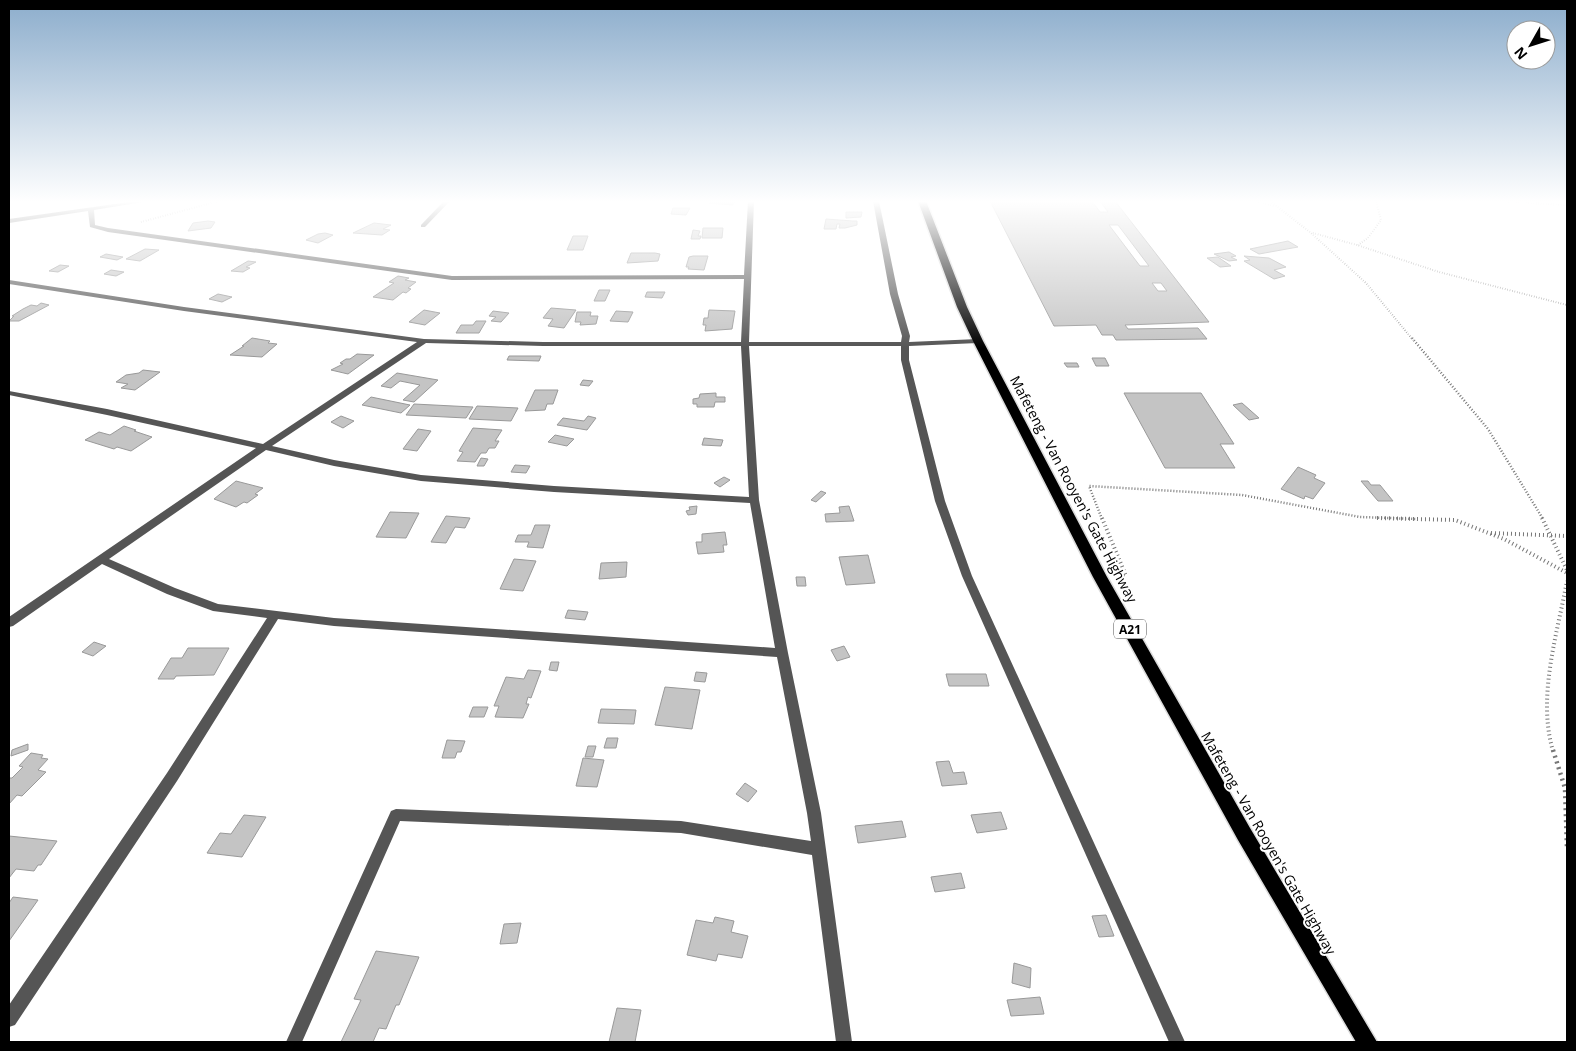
<svg xmlns="http://www.w3.org/2000/svg" width="1576" height="1051" font-family="'Open Sans',sans-serif">
	<style>
		.building { fill: #c4c4c4; stroke: #999; fill-rule: evenodd }
		.lines { fill: none; stroke-linecap: round; stroke-linejoin: round }
		.primary-casing { stroke: #dbdbdb; stroke-width: 3 }
		.path-far3 { stroke: #777; stroke-width: 2; stroke-dasharray: 0.5 2; stroke-linecap: butt }
		.path-far2 { stroke: #777; stroke-width: 2.5; stroke-dasharray: 1 2; stroke-linecap: butt }
		.path-far1 { stroke: #777; stroke-width: 4; stroke-dasharray: 1 3; stroke-linecap: butt }
		.path { stroke: #777; stroke-width: 4.5; stroke-dasharray: 2 4; stroke-linecap: butt }
		.lane { fill: #555; fill-rule: evenodd }
		.street { fill: #555; fill-rule: evenodd }
		.primary { fill: #000; fill-rule: evenodd }
		.labels { text-anchor: middle; dominant-baseline: central; stroke-width: 4; stroke-linejoin: round; paint-order: stroke }
		.shield { fill: #fff; stroke: #4c4c4c; stroke-width: 1 }
		.shield-label { font-size: 12px; font-weight: bold; fill: #000 }
		.street-label { font-size: 14px; fill: #000; stroke: #fff }
	</style>
	<rect width="100%" height="100%" fill="#fff"/>
	<path class="building" d="M710,201H735L733,205L709,203Z
		M990,201H1092L1100,212H1108L1100,201H1115L1209,322L1125,325L1128,329L1198,328L1207,339L1116,340L1113,335H1102L1096,325L1054,326ZM1109,225H1118L1149,266H1140ZM1152,283H1161L1167,291H1158Z
		M673,208H690L686,215L671,214Z
		M846,212H862L861,217L846,218Z
		M826,219L853,221H857V225L845,228H839L840,224H837L836,229H824Z
		M208,221L215,222L211,228L188,231L193,223Z
		M374,223L391,225L383,229L390,230L382,235L353,233Z
		M703,228H723L722,238H702Z
		M693,230L700,231L698,236H701L700,239H691Z
		M325,233L333,235L318,243L306,240L318,234Z
		M573,236H588L583,250H567Z
		M1288,241L1298,247L1259,254L1250,249Z
		M145,249L159,250L140,261L126,259Z
		M1229,252L1236,256L1231,257L1237,260L1229,261L1214,254Z
		M631,253H655L660,254L658,261L627,263Z
		M106,254L123,257L117,260L100,257Z
		M693,256H708L704,270L688,269L689,267H686L689,257Z
		M1244,256L1269,258L1286,267L1274,270L1285,276L1274,279L1244,261L1250,260Z
		M1218,257L1231,266L1220,267L1207,258Z
		M248,261L256,262L246,267L250,268L243,272L231,271Z
		M60,265L69,266L58,272L49,271Z
		M111,270L124,272L116,276L104,274Z
		M398,276L409,278L405,280L416,282L408,288L411,289L406,293L403,292L393,300L373,297L394,283L389,282Z
		M599,290H610L605,301H594Z
		M647,292H665L662,298L645,297Z
		M218,294L232,297L222,302L209,299Z
		M41,303L49,305L19,321H9L14,316H12L23,309L31,305L37,306Z
		M551,308L576,310L564,328L548,326L553,319L543,318Z
		M424,310L440,313L425,325L409,322Z
		M709,310L735,311L732,329L705,331L706,325H703L704,318H708Z
		M493,311L509,313L501,322L491,321L496,317L489,316Z
		M616,311L633,312L628,322L610,321Z
		M577,312H591L590,316H598L596,324L580,325L581,322H575Z
		M476,321H486L479,333H456L461,325H473Z
		M252,338L270,341L268,343L277,344L262,357L230,355L244,346H242Z
		M357,354L374,355L348,374L331,370L343,364L340,363L346,359H350Z
		M509,356H541L539,361L507,360Z
		M1092,358H1105L1109,366H1096Z
		M1064,363H1077L1079,367H1067Z
		M143,370L160,372L135,390L121,388L128,384L116,382L126,375L139,373Z
		M397,373L438,380L414,402L403,400L420,385L400,381L391,388L381,386Z
		M583,380L593,381L589,386L580,385Z
		M535,390H558L553,404H547L545,410L525,411Z
		M716,393V397H725V402H715L714,407H697V404H693V399L699,398L700,394Z
		M1124,393H1201L1234,444H1220L1235,468H1165Z
		M371,397L410,405L401,413L362,405Z
		M1242,403L1259,418L1249,420L1233,405Z
		M414,404L473,407L466,418L406,415Z
		M477,406L518,408L511,421L469,419Z
		M341,416L354,421L343,428L331,422Z
		M588,416L596,418L587,430L557,425L563,418L584,421Z
		M124,426L136,430L134,431L152,437L131,451L117,447L114,449L85,440L99,432L110,435Z
		M473,428L502,430L495,441H499L495,448H489L486,453H481L475,462L457,461L463,452L459,451Z
		M418,429L431,431L417,451L403,449Z
		M555,435L574,439L567,446L548,442Z
		M704,438L723,440L721,446L702,445Z
		M481,458L488,459L484,466H477Z
		M515,465L530,466L526,473L511,472Z
		M1298,467L1316,475L1314,478L1325,483L1313,499L1305,496L1304,499L1281,489Z
		M724,477L730,480L720,487L714,483Z
		M236,481L263,488L255,494L258,495L247,503L244,502L236,507L214,499Z
		M1361,481H1368L1371,485H1380L1393,501H1378Z
		M821,491L826,493L816,502L811,500Z
		M697,506L696,514L688,515L686,511L690,510L689,507Z
		M849,506L854,521L826,522L825,514L840,513L839,507Z
		M390,512L419,513L406,538L376,537Z
		M446,516L470,518L465,528L455,527L446,543L431,542Z
		M535,525H550L543,548L527,547L529,542H515L518,535H531Z
		M725,532L727,545H723L724,552L698,554L696,542H702V534Z
		M868,555L875,583L846,585L839,557Z
		M514,559L536,561L523,591L500,589Z
		M627,562L626,577L599,579L601,563Z
		M796,577H805L806,586H797Z
		M568,610L588,612L585,620L565,618Z
		M94,642L106,646L93,656L82,652Z
		M844,646L850,657L837,661L831,650Z
		M188,648H229L214,675L176,676L174,679H158L171,658H182Z
		M551,662H559L557,671L549,670Z
		M528,670L541,671L531,698L528,697L526,704H529L523,718L495,717L499,706H494L506,677L524,679Z
		M696,672L707,673L705,682L694,681Z
		M946,674H986L989,686H949Z
		M665,687L700,690L692,729L655,725Z
		M473,707H488L484,717H469Z
		M601,709L636,710L634,724L598,723Z
		M607,738H618L616,748H604Z
		M447,740L465,741L461,752H457L455,758H442Z
		M28,744V750L11,756L12,750Z
		M588,746H596L593,757H585Z
		M31,753L43,755L41,758L48,759L38,770L46,772L22,796L17,795L9,804V778H12L23,767L19,766Z
		M583,758L604,760L597,787L576,786Z
		M949,761L953,773L964,772L967,784L942,786L936,762Z
		M745,783L757,791L748,802L736,794Z
		M1001,812L1007,829L977,833L971,815Z
		M244,815L266,817L242,857L207,853L220,833L231,834Z
		M902,821L906,837L858,843L855,826Z
		M9,836L57,841L41,865H38L34,871L16,869L9,878Z
		M961,873L965,888L935,892L931,877Z
		M13,897L38,900L9,941V903Z
		M1106,915L1114,936L1099,937L1092,916Z
		M715,917L734,921L731,932L748,936L742,958L718,954L716,961L687,955L696,920L713,923Z
		M521,923L517,943L500,944L504,924Z
		M376,951L419,957L399,1005H396L386,1029L379,1028L373,1042H341L361,1000L354,999Z
		M1014,963L1031,968L1030,988L1012,983Z
		M1040,997L1044,1014L1011,1016L1007,1000Z
		M617,1008L641,1010L635,1042H609Z"/>
	<g class="lines">
		<g class="primary-casing">
			<path id="primary" d="M918,201H926L967,307L983,341L1107,577L1250,828L1377,1042H1356L1238,840L1093,577L973,341L957,307Z"/>
		</g>
		<path class="path-far3" d="M1256,201L1274,206
			M1270,201L1311,233L1366,283L1413,340
			M1501,201L1567,205
			M141,222L219,201
			M1313,233L1357,245L1439,272L1567,305
			M1358,245L1368,238L1381,220L1376,201"/>
		<path class="path-far2" d="M1412,338L1488,429L1543,519
			M1102,519L1089,486L1242,495L1360,517L1416,519"/>
		<path class="path-far1" d="M1102,518L1126,576L1116,577
			M1377,518L1455,520L1504,539L1567,573
			M1542,518L1567,570
			M1491,533L1567,536
			M1553,751C1537,697 1557,635 1567,581"/>
		<path class="path" d="M1553,750L1565,788L1567,849"/>
		<path class="lane" d="M444,201H450L425,227H421V225Z"/>
		<path class="street" d="M136,201H149L94,210L95,225L108,228L452,276L744,275L748,201H754L749,342H901L902,336L890,294L873,201H879L898,294L910,336L909,342L978,339L982,341L978,343L909,346V360L945,501L972,576L1185,1042H1169L962,576L935,501L901,360V346H749L759,500L788,653L821,813L852,1042H836L812,855L681,833L400,821L302,1042H286L391,811L396,809L681,821L811,841L807,813L777,657L334,626L278,619L177,781L15,1025L9,1027V1005L167,773L267,618L213,611L167,594L102,564L13,626L9,627V617L256,448L107,415L9,395V391L107,409L263,444L417,342L184,311L9,284V280L184,307L424,339L543,342H741L744,279L452,280L108,232L90,227L88,211L9,223V219ZM426,343L543,346H741L749,497L554,486L421,475L334,460L272,446ZM266,450L334,466L421,481L554,492L750,503L775,648L334,618L218,604L175,588L109,559Z"/>
		<use href="#primary" class="primary"/>
	</g>
	<linearGradient id="sky" x2="0" y2="1"><stop stop-color="#8cadcc"/><stop offset="0.58" stop-color="#fff"/><stop offset="1" stop-color="#fff" stop-opacity="0"/></linearGradient>
	<rect width="1576" height="348" fill="url(#sky)"/>
	<g class="labels">
		<rect class="shield" x="1114" y="619.5" width="32" height="19" rx="4"/>
		<g class="shield-label">
			<text x="1130" y="629">A21</text>
		</g>
		<g class="street-label">
			<text transform="translate(1074 489) rotate(62)">Mafeteng - Van Rooyen's Gate Highway</text>
			<text transform="translate(1269 843) rotate(60)">Mafeteng - Van Rooyen's Gate Highway</text>
		</g>
	</g>
	<rect width="1576" height="1051" fill="none" stroke="#000000" stroke-width="20"/>
	<g transform="translate(1531 45) rotate(231)"><circle r="24" fill="#ffffff" stroke="#999999"/>
	<path d="M0-4L9 19L0 12L-9 19Z" fill="#000000"/>
	<text y="-8" font-size="14" font-weight="bold" text-anchor="middle" fill="#000000">N</text>
	</g>
</svg>
